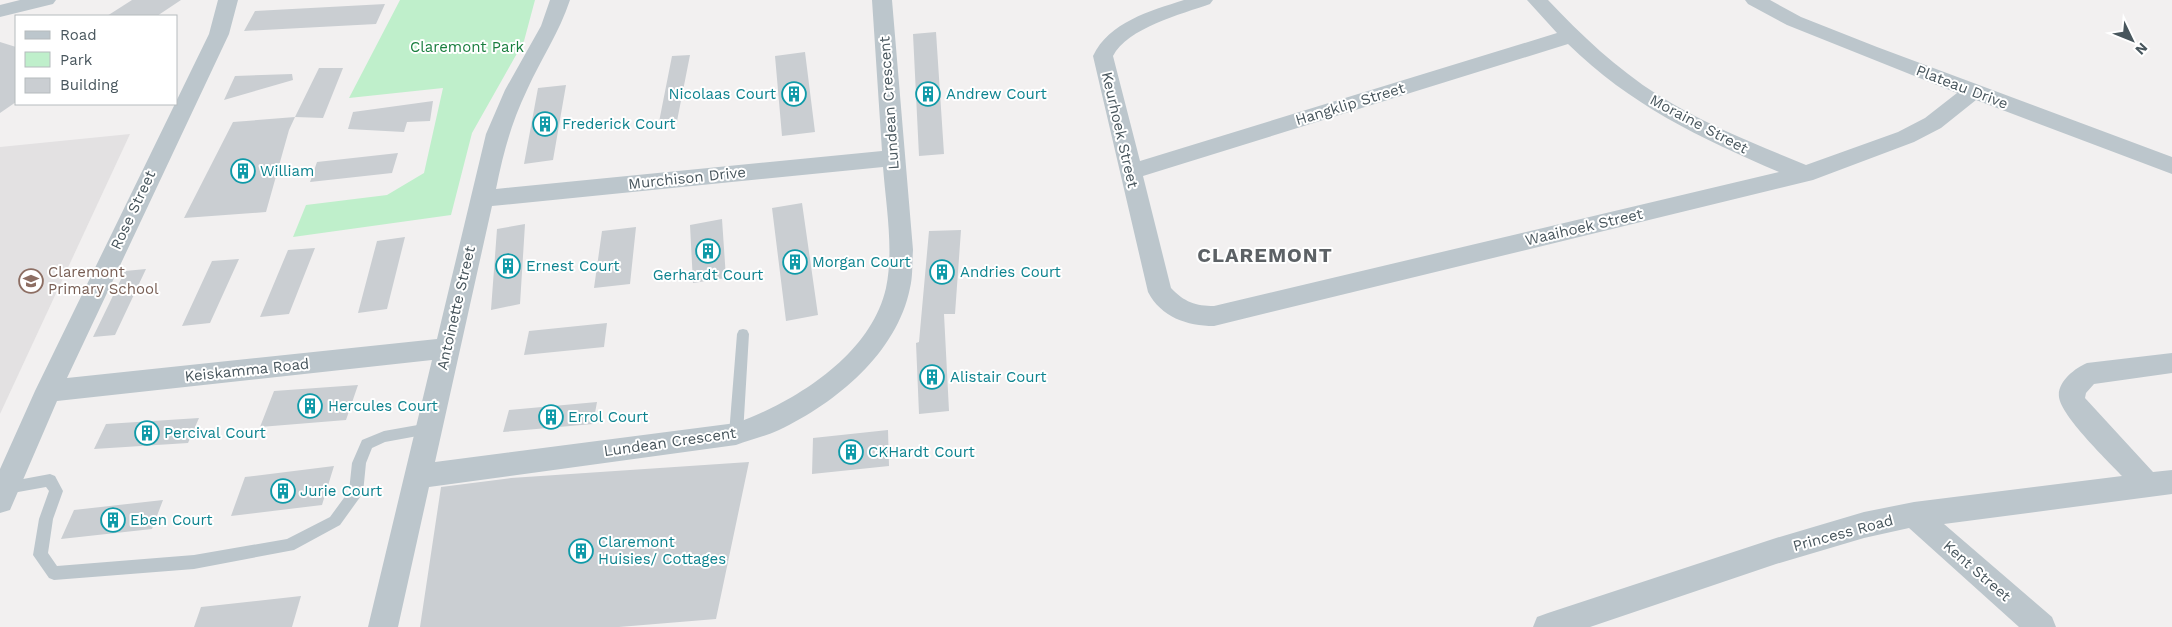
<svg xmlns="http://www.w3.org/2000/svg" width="2172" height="627" font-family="'Work Sans',sans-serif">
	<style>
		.education { fill: #e3e1e2 }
		.green { fill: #bfefcb }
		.building { fill: #caced2 }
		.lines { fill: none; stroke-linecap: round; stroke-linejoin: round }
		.lane { fill: #bcc6cc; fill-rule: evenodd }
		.street { fill: #bcc6cc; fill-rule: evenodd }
		.labels { text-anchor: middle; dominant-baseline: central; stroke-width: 4; stroke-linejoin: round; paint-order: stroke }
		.park-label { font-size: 15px; fill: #197e3e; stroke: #fff }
		.street-label { font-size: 15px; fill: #48565d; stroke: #fff }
		.culture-label { font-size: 15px; fill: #0d838f; stroke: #fff; text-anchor: start }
		.education-label { font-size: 15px; fill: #785e54; stroke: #fff; text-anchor: start }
		.district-label { font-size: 20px; font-weight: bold; letter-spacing: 1px; fill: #5c6165; stroke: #fff }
	</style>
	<rect width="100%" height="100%" fill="#f2f0f0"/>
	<path class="education" d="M130,134L0,414V147Z"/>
	<path class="green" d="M400,0H535L524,41L472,133L451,215L293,237L306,205L387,195L424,173L443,88L349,98Z"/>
	<path class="building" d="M132,0H181L157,16H107Z
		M385,4L376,24L244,31L255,11Z
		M936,32L944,154L919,156L913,34Z
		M0,42L16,47V102L0,113Z
		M805,52L815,132L782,136L775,56Z
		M690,55L677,121L659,122L672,56Z
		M319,68H343L323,118L295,117Z
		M292,74L293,80L224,100L235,76Z
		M566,85L553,160L524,164L538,88Z
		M433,101L430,121L407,122L404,132L348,129L353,112Z
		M295,117L289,130L266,212L184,218L233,122Z
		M398,153L392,173L310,182L317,162Z
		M802,203L818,315L786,321L772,208Z
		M722,219L726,278L693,283L690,225Z
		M525,224L520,304L491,310L497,229Z
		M636,227L630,284L594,288L602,231Z
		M961,230L955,314H944L949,411L919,414L916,343L919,342L929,231Z
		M405,237L387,309L358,313L377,241Z
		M315,248L289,314L260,317L288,250Z
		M239,259L210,323L182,326L212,261Z
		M146,269L115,335L93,337L125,271Z
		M607,323L604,347L524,355L529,331Z
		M358,385L346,420L260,427L274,391Z
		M597,402L593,424L503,432L509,410Z
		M199,418L188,443L94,449L106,424Z
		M888,430L889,466L812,474L813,438Z
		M749,462L716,619L619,627H420L441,487L511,478Z
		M334,466L322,505L231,516L245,477Z
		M163,500L152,529L61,539L74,510Z
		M301,596L292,627H194L201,607Z"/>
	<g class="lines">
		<path class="lane" d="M743,329L747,330L749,334L743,434L741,438L736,440L731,438L729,434L737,334L739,330Z
			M429,423L434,425L436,429L434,433L385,442L372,448L366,463L363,493L340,525L294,550L194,569L54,580L49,578L33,555L39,519L49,491L46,487L7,494L2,492L0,488L2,484L7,482L50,474L55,476L63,491L53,519L48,553L57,566L194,555L287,539L330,517L349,491L352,463L362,440L384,431Z"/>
		<path class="street" d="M20,0H56L53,4L0,17V5Z
			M218,0H238L229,34L67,378L437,339L486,134L505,90L541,26L550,0H570C559,33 541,59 527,90C511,123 503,154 496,189L882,151L872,0H892L913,250C912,263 913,276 910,288C897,353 836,403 779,430C766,436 750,440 736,445L429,487L398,627H368L432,360L57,401L10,510L0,513V469L35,391L209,34ZM883,167C886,206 894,250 886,288C871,355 795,402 736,423L435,462L492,206Z
			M1184,0H1213L1210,4C1182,14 1127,28 1113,56L1140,161L1557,33L1527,0H1548C1581,35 1617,69 1658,95C1704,124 1755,144 1806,165L1898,132L1925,118L1957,93L1787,25L1748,4L1745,0H1770L1801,17L1877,47L2172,157V174L1976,100L1941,128L1914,142L1813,180L1214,326C1187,326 1161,317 1148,292L1093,56C1109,22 1150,11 1184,0ZM1568,44C1630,105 1700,138 1779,172L1214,306C1196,306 1184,302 1171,288L1143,176Z
			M2172,353V373L2094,384L2086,393L2085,398L2153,472L2172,470V494L1944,524L2052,617L2056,627H2019L1909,528L1864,538L1776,564L1590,627H1533L1537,617L1548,613L1776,538L1864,512L1914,502L2122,476C2108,461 2061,416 2059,397C2057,382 2075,368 2087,363Z"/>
	</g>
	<defs>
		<g id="building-ring" transform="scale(1.25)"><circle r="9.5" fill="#fff" stroke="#0f9aa8" stroke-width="1.5"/><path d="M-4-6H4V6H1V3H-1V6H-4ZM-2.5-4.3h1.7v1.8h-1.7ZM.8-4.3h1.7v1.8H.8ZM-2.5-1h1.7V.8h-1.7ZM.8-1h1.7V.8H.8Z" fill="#0f9aa8"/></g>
		<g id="school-ring" transform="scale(1.25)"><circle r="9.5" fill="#fff" stroke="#8d6e63" stroke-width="1.5"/><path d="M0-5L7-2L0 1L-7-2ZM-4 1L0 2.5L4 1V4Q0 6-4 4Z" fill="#8d6e63"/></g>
	</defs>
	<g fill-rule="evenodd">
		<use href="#building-ring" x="794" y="94"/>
		<use href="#building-ring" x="928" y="94"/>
		<use href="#building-ring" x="545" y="124"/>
		<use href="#building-ring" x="243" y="171"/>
		<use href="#building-ring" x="708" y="251"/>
		<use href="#building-ring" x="795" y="262"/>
		<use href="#building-ring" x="508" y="266"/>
		<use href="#building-ring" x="942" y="272"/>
		<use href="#school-ring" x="31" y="281"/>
		<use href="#building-ring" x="932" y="377"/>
		<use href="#building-ring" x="310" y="406"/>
		<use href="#building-ring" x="551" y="417"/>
		<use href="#building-ring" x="147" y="433"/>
		<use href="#building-ring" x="851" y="452"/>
		<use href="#building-ring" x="283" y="491"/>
		<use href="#building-ring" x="113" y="520"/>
		<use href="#building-ring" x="581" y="551"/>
	</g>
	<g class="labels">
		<g class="park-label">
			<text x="467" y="47">Claremont Park</text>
		</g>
		<g class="street-label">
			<text transform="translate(1962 87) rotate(21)">Plateau Drive</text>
			<text transform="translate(889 103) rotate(-94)">Lundean Crescent</text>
			<text transform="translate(1350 104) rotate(-17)">Hangklip Street</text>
			<text transform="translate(1699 124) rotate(28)">Moraine Street</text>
			<text transform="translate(1120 130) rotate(77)">Keurhoek Street</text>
			<text transform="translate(687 178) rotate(-6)">Murchison Drive</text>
			<text transform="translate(133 210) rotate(-65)">Rose Street</text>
			<text transform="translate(1584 227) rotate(-13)">Waaihoek Street</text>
			<text transform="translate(456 308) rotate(-77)">Antoinette Street</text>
			<text transform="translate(247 370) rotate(-6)">Keiskamma Road</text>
			<text transform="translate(670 442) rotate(-8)">Lundean Crescent</text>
			<text transform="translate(1843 533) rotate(-15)">Princess Road</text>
			<text transform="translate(1977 571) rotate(41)">Kent Street</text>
		</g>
		<g class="culture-label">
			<text x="776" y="94" text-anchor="end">Nicolaas Court</text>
			<text x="946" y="94">Andrew Court</text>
			<text x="562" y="124">Frederick Court</text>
			<text x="260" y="171">William</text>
			<text x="812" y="262">Morgan Court</text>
			<text x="526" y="266">Ernest Court</text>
			<text x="960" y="272">Andries Court</text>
			<text x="708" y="275" text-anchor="middle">Gerhardt Court</text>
			<text x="950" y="377">Alistair Court</text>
			<text x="328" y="406">Hercules Court</text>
			<text x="568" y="417">Errol Court</text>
			<text x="164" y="433">Percival Court</text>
			<text x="868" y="452">CKHardt Court</text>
			<text x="300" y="491">Jurie Court</text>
			<text x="130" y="520">Eben Court</text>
			<text x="598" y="542">Claremont<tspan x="598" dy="17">Huisies/ Cottages</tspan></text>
		</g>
		<g class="education-label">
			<text x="48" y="272">Claremont<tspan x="48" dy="17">Primary School</tspan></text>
		</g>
		<g class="district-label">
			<text x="1265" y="255">CLAREMONT</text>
		</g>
	</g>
	<rect x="15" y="15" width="162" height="90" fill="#ffffff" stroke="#b6bbbe"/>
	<rect x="25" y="31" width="25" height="8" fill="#bcc6cc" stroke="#b6bbbe"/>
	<text x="60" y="40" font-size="15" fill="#48565d">Road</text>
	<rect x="25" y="52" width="25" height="15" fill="#bfefcb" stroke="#b6bbbe"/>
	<text x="60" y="65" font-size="15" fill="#48565d">Park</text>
	<rect x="25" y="78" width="25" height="15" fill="#caced2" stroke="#b6bbbe"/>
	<text x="60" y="90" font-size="15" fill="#48565d">Building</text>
	<g transform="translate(2132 40) rotate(133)" stroke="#ffffff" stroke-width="4" paint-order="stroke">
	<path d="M0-4L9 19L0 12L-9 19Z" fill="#48565d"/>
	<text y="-8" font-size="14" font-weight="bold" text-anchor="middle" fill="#48565d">N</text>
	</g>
</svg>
